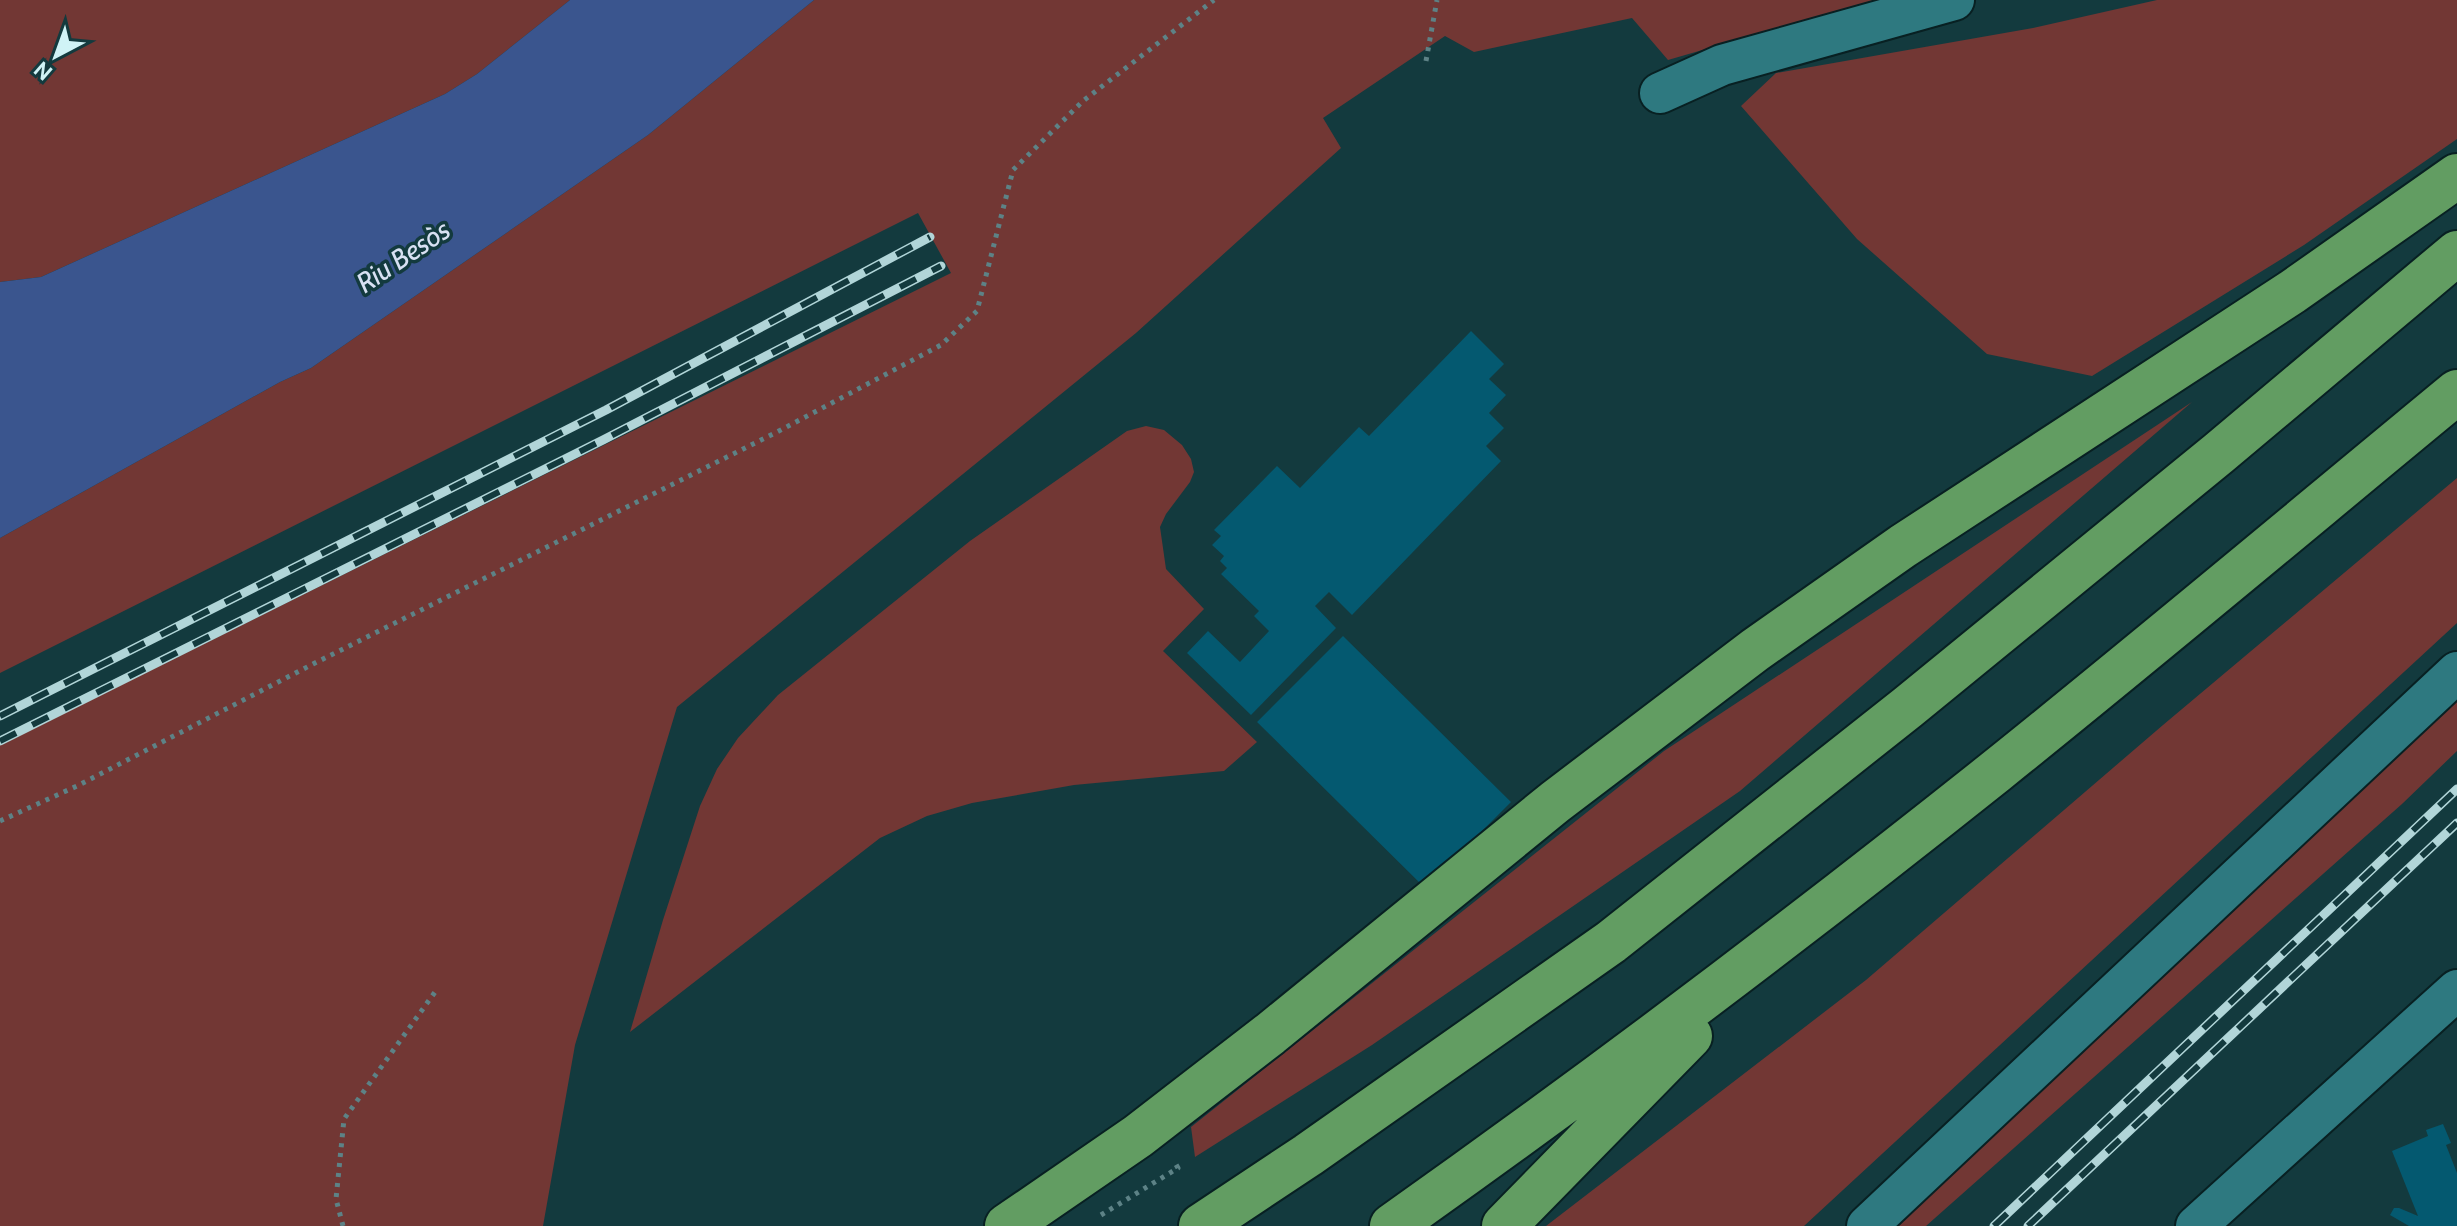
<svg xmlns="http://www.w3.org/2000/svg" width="2457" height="1226" font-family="Cabin,sans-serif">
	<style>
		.green { fill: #723734 }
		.water { fill: #3a558e }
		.building { fill: #045970 }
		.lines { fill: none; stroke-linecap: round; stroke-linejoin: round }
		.minor-casing { stroke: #082022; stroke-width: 44 }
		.highway-casing { stroke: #082022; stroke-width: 48 }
		.path { stroke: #5d8286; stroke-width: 5; stroke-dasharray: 4 6; stroke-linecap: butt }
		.minor { stroke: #2e7980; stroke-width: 40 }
		.highway { stroke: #629d62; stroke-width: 44 }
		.rail-casing { stroke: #b1d5d8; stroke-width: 9 }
		.rail { stroke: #133a3e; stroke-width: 6; stroke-dasharray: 18; stroke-linecap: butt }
		.labels { text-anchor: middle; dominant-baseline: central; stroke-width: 7; stroke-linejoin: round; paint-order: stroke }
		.water-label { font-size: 28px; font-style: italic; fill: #d8e1f3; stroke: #133a3e }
	</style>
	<rect width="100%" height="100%" fill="#133a3e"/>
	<path class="green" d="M0,0H570L477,74L445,94L41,277L0,282Z
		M814,0H1875L1668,60L1632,18L1474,52L1445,36L1323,118L1341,148L1136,333L677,707L575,1045L543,1226H0V745L951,273L918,213L0,673V538L280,382L311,368L648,135Z
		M2157,0H2457V139L2304,245L2092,376L1987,354L1857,239L1741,106L1776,73L2033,28Z
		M2192,402L1740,791L1372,1045L1195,1157L1191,1127L1664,751Z
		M1146,426L1164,430L1182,445L1191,459L1194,472L1190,482L1166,514L1160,527L1166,569L1204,609L1163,651L1257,742L1224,771L1074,785L972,803L927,816L880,838L630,1032L663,920L700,806L717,769L738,738L778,695L970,541L1127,431Z
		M2457,478V623L1804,1226H1546L1866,980L2163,725Z
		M2457,692V751L2402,804L1926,1226H1890Z"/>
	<path class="water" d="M570,0H814L648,135L311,368L280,382L0,538V282L41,277L445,94L477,74Z"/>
	<path class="building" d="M1471,331L1504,364L1489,379L1506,395L1489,413L1504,428L1486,446L1501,461L1352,615L1329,592L1315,606L1336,628L1251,715L1187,653L1208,631L1240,662L1269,631L1254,616L1259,611L1221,574L1227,568L1220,561L1224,556L1212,545L1221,536L1214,530L1277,466L1300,488L1359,427L1369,436Z
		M1343,636L1511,802L1425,888L1257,722Z
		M2443,1124L2451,1143L2446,1145L2457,1173V1226H2409L2390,1215L2394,1208H2399L2418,1216L2392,1151L2428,1136L2426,1130Z"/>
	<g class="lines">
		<g class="minor-casing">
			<path id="minor" d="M1660,93L1722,65L1954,0
				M1867,1226L2457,672
				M2196,1226L2457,990"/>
		</g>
		<g class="highway-casing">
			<path id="highway" d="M1007,1226L1138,1136L1270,1034L1555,802L1755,650L1903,546L2292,292L2457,176
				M1201,1226L1308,1155L1611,942L1908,707L2219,453L2457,253
				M1392,1226C1597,1081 1798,929 1995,772C2151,647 2303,519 2457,392
				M1504,1226L1690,1036"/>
		</g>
		<path class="path" d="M1426,61L1437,0
			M0,821L77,786L313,664L777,432L941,345L977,311L1013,170L1083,101L1214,0
			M1101,1215L1178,1168L1174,1161
			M343,1226L336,1199L344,1119L435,992"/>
		<use href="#minor" class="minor"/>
		<use href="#highway" class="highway"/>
		<g class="rail-casing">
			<path id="rail" d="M0,716L606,410L930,237
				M0,741L603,440L941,266
				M1994,1226L2457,789
				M2028,1226L2457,823"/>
		</g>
		<use href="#rail" class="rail"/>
	</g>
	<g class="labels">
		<g class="water-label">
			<text transform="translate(403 256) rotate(-34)">Riu Besòs</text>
		</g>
	</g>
	<g transform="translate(56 56) rotate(221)" stroke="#133a3e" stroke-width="6" paint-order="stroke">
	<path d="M0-6L14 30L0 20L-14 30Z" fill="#d0f3f6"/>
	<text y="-12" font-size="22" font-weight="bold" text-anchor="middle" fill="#d0f3f6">N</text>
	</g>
</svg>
